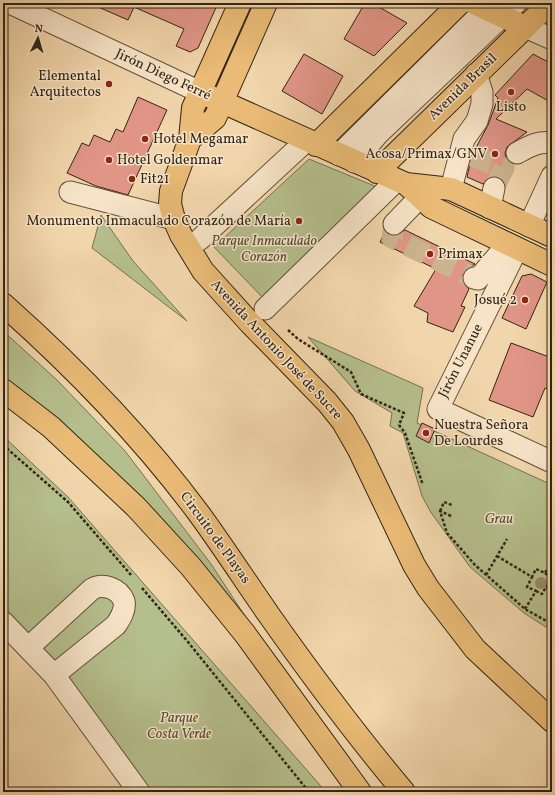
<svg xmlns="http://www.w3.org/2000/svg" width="555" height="795" font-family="Vollkorn,serif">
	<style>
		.green { fill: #b5bf8d; stroke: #737252 }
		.building { fill: #e09587; stroke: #312517 }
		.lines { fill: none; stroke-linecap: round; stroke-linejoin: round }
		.minor-tunnel { stroke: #cbb38d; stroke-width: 21; stroke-dasharray: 21 10; stroke-linecap: butt }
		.minor-casing { stroke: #61513c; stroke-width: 23 }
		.major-casing { stroke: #312517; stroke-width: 24 }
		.highway-casing { stroke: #312517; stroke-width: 24 }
		.path { stroke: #312517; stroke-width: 2.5; stroke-dasharray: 3 2; stroke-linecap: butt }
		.minor { stroke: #f7e4c8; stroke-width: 21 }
		.major { stroke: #e9bb76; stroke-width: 22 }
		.highway { stroke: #e9bb76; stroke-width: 22 }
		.tree { fill: #9a8a6a }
		.poi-dot { fill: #8f2418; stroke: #f7e4c8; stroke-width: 1.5 }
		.labels { text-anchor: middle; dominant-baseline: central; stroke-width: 3; stroke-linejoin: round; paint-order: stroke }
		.street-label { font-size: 14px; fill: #312517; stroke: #f7e4c8 }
		.poi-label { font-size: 14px; fill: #312517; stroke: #f7e4c8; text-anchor: start }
		.park-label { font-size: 14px; font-style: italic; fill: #524c34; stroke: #f7e4c8 }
	</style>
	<rect width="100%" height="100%" fill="#f2d6ab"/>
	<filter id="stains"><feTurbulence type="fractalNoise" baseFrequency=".005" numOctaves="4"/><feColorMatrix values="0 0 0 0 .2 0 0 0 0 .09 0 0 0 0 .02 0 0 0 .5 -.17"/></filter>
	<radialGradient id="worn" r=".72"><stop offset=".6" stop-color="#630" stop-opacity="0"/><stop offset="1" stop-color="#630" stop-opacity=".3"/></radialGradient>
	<path class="green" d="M309,159L377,187L264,299L214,247Z
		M101,215L133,261L187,321L92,248Z
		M3,331L57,380L125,451L211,564L249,622L83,444L3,376Z
		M308,337L423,388L417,423L552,485V631L524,613L470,567L430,511L422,496L403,433L390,426L392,413L355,391Z
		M3,436L68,497L326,792H146L3,612Z"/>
	<path class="building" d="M89,3H218L198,48L190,52L176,46L184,29L134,7L128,20Z
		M365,3H372L407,23L374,56L344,39Z
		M304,54L343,76L322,114L282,91Z
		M533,54L552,64V103L527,89L496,119L527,132L507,147L505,153L506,158L513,164L505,183L502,179L496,176L490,177L483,184L467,177L472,155L488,125L498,98L495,95Z
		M138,97L167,110L128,195L96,186L67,173L82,143L89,146L94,135L110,142L116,129L123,132Z
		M405,230L475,264L466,269L462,275L463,282L469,289L461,306L465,307L453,332L427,322L428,313L414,306L436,269L380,242L385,232L391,236H397Z
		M531,274L547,282L526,329L502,318L522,276Z
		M511,343L552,358V391L545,388L533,417L489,400Z
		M422,423L435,429L429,443L416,436Z"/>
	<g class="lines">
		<path class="minor-tunnel" d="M472,156L504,168L494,188
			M394,224L392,238L474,278"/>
		<g class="minor-casing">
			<path id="minor" d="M10,3L200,92
				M525,27L552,39
				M517,153C530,146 538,141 552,143
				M339,155L492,3
				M354,162L378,134L516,3
				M451,189L464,139L477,121L482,104V92L476,74
				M70,192L174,219
				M490,208L494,188
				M394,224L419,198
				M529,226L552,176
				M199,240L306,141
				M517,249L438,409L552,462
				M474,278L478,279L507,245
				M265,309L397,180
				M3,622L54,675L139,792
				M29,647L92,589C103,583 119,588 124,601C126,610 120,619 116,625L54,675"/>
		</g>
		<g class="major-casing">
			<path id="major" d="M240,3L193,108L190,139L171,191L170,204L174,219L181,235L203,271L250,323L327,402L343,422L359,450L414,565L428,588L475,649L552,721
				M474,3L525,27
				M200,92L406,184L451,189L552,236
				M190,139L215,118L266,3
				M316,145L460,3
				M377,172L550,3
				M406,184L431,207L552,265"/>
		</g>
		<g class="highway-casing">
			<path id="highway" d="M3,304C75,368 143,438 200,515C224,548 246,582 269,615C312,676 356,735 404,792
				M3,390L51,427L136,507L191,567L245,634L360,792"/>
		</g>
		<path class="path" d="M288,330L298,339L351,372L361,394L404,413L399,425L405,433L423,485
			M3,445L68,502L131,575
			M440,511L444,502L452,505
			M451,516L440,511L447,533L475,565L525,609L552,624
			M497,556L532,577L536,569L545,573L552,560
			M486,575L507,539
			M546,587L552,590
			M142,588L188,642L309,792
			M536,591L542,594L551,578L545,573
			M525,609L536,591L527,587L532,577"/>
		<use href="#minor" class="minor"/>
		<use href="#major" class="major"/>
		<use href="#highway" class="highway"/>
	</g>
	<circle class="tree" cx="541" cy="583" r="6"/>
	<g class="poi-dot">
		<circle cx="109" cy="84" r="4"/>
		<circle cx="511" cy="92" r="4"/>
		<circle cx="145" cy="139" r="4"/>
		<circle cx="495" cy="154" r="4"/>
		<circle cx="109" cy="160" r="4"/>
		<circle cx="132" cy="179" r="4"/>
		<circle cx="299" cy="221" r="4"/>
		<circle cx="430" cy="254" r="4"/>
		<circle cx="525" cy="300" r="4"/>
		<circle cx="426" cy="433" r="4"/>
	</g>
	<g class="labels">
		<g class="street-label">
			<text transform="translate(163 75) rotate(25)">Jirón Diego Ferré</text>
			<text transform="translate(463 87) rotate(-44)">Avenida Brasil</text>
			<text transform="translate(276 350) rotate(47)">Avenida Antonio José de Sucre</text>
			<text transform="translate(461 361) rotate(-63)">Jirón Unanue</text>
			<text transform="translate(215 538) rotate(54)">Circuito de Playas</text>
		</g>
		<g class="poi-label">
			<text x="101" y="76" text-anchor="end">Elemental<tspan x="101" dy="16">Arquitectos</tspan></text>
			<text x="511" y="107" text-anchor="middle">Listo</text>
			<text x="153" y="139">Hotel Megamar</text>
			<text x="487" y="154" text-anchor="end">Acosa/Primax/GNV</text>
			<text x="117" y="160">Hotel Goldenmar</text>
			<text x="140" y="179">Fit21</text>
			<text x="291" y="221" text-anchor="end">Monumento Inmaculado Corazón de María</text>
			<text x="438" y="254">Primax</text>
			<text x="517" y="300" text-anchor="end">Josué 2</text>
			<text x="434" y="425">Nuestra Señora<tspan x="434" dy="16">De Lourdes</tspan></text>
		</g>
		<g class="park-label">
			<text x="264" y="241">Parque Inmaculado<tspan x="264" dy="16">Corazón</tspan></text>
			<text x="499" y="519">Grau</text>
			<text x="179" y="718">Parque<tspan x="179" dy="16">Costa Verde</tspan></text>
		</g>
	</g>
	<rect width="555" height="795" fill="none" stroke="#f2d6ab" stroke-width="16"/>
	<rect x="4" y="4" width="547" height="787" fill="none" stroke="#312517" stroke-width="2"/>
	<rect x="8" y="8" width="539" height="779" fill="none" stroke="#312517"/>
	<g transform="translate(38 38) rotate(5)" stroke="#f7e4c8" stroke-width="3" paint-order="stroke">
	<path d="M0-3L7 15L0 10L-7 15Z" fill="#312517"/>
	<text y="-6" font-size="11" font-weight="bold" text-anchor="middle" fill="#312517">N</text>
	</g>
	<rect width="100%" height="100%" filter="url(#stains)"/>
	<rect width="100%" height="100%" fill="url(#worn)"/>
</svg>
